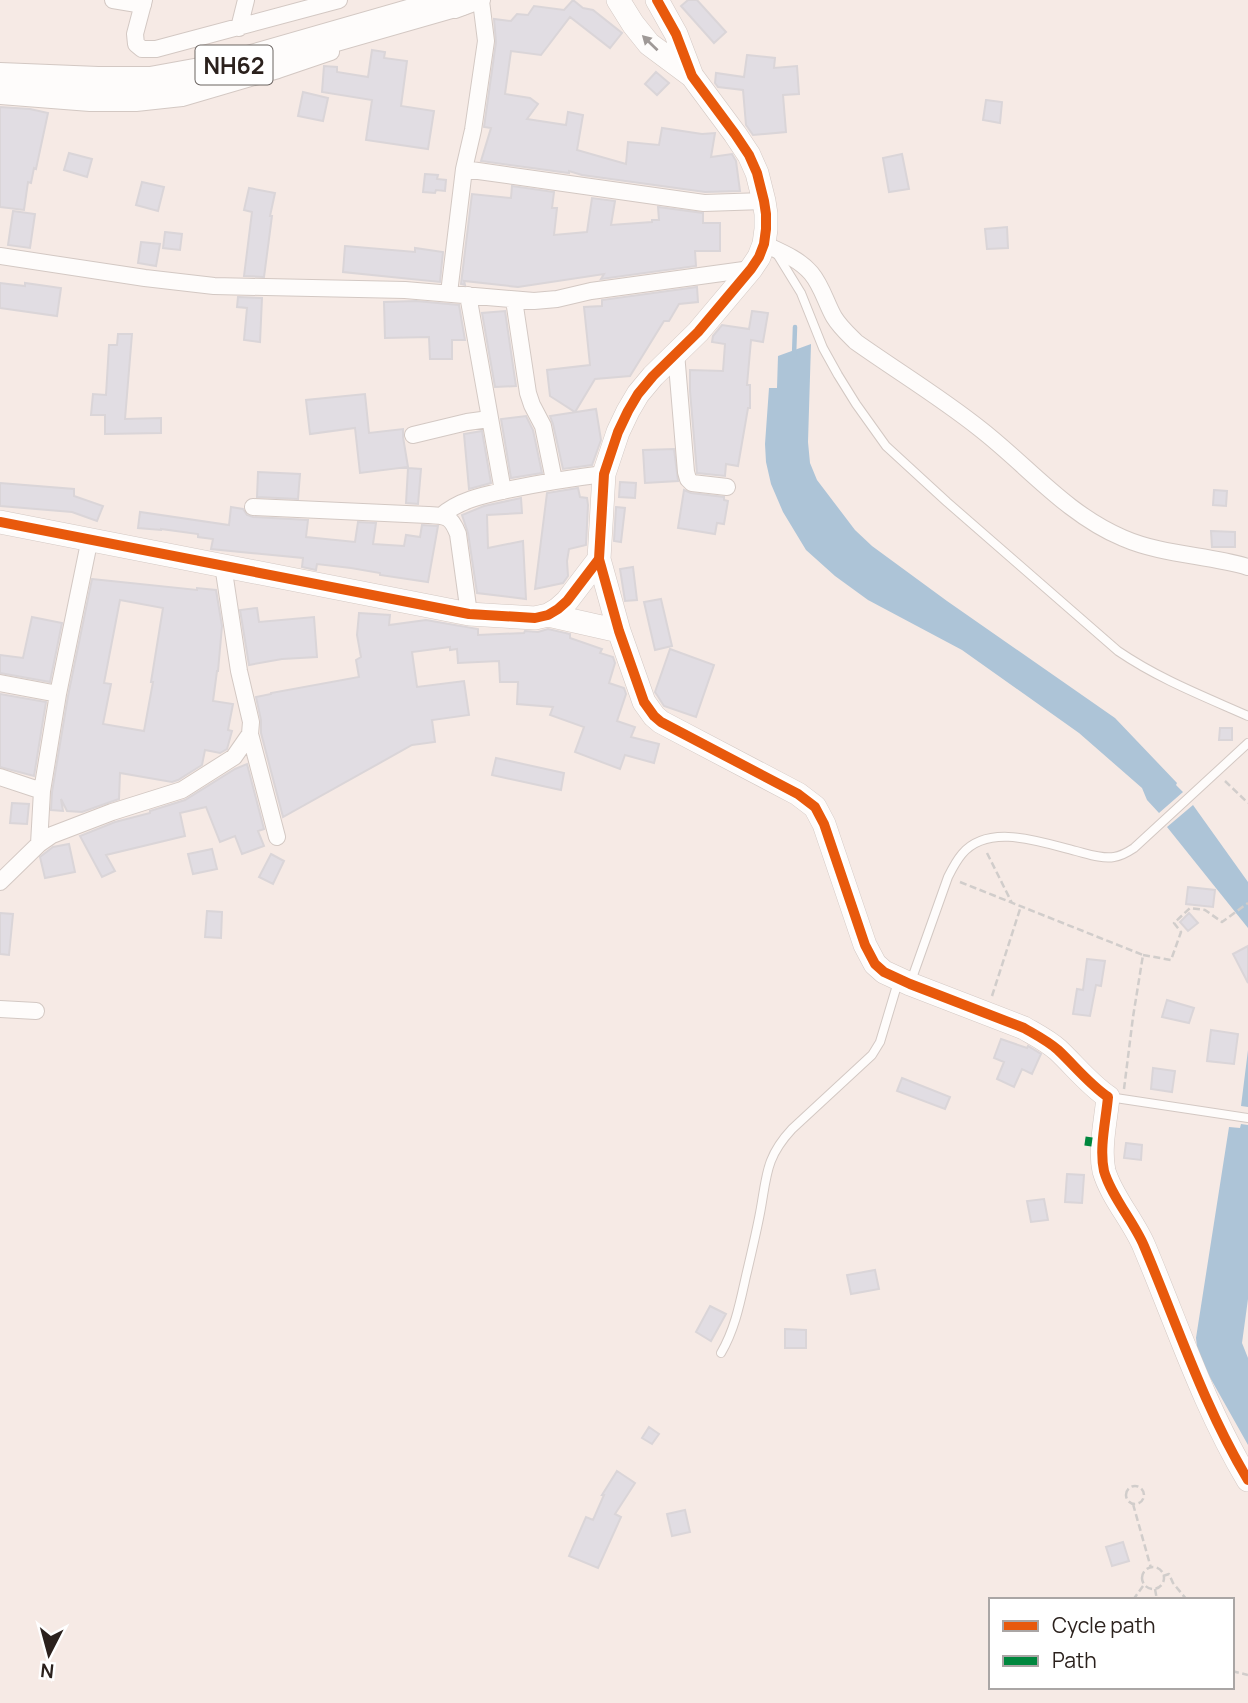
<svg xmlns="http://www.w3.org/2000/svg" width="1248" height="1703" font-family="Manrope,sans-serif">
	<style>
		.water { fill: #adc4d7 }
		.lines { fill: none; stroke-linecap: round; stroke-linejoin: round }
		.stream { stroke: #adc4d7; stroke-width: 4.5 }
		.building { fill: #e1dde3; stroke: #dad5d8; stroke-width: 2; fill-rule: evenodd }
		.lane-casing { stroke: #d3c8c3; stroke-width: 10 }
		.street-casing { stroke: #d3c8c3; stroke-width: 18 }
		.secondary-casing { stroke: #d3c8c3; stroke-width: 24 }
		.highway-casing { stroke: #d3c8c3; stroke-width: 32 }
		.path { stroke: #d1cdcb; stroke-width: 2.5; stroke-dasharray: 7 3.5; stroke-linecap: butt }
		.lane { stroke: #fefcfb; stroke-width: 8 }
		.street { stroke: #fefcfb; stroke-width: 16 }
		.secondary { stroke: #fefcfb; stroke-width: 23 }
		.highway { stroke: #fefcfb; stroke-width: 30 }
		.quiet { stroke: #00873e; stroke-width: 9; stroke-dasharray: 18 9; stroke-linecap: butt }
		.cycleway-casing { stroke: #fff; stroke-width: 15 }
		.cycleway { stroke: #e8590c; stroke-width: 10 }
		.oneway { fill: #9f9997 }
		.labels { text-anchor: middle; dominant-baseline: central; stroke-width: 5; stroke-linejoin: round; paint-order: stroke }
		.shield { fill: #fff; stroke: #6b6461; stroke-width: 2 }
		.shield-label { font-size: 23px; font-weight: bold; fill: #2b211d }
	</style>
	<rect width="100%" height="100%" fill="#f6eae5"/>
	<path class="water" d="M811,344L808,442L810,463L817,480L855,530L872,546L947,601L1115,718L1177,783L1176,785L1183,792L1159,813L1147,800L1142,788L1079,733L962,650L868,600L835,576L806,550L783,512L771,484L766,462L765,444L769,388H777L778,356Z
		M1193,805L1248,882V928L1167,827Z
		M1248,1050V1107L1241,1106Z
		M1241,1124L1248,1125V1299L1242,1343L1248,1358V1445L1198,1356L1196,1338L1229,1127L1240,1128Z"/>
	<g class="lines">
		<path class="stream" d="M794,356L795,327"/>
	</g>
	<path class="building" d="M573,0L583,8L593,10L622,33L610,48L570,17L541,55L511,51L505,94L530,98L538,104L527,119L566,125L568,112L583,115L577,150L626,164L628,142L659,145L662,128L702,134L715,133L711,157L732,154L736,161L740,191L705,192L582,175L569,171V173L481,161L491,128L484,127L496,42L494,19L511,21L517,14L528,15L534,6L564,10Z
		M688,0H697L726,32L714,43L681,6Z
		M372,50L385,52L384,58L407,61L401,106L434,111L428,149L366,140L372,100L322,92L324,66L337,67V72L368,77Z
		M747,55L775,58L774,68L797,66L799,94L783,95L786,132L753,135L746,125L743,90L718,87L715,83L716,73L744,77Z
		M656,72L669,83L657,95L645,84Z
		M303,92L328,98L323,121L298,116Z
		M986,100L1002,102L1000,123L983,120Z
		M0,107L30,109L48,113L36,169L34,168L31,183L28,182L24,210L0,207Z
		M69,153L92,159L87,177L64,170Z
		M902,154L909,189L889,192L883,158Z
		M425,174L438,175L437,179L446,180L445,191L436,190L435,193L423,192Z
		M142,182L164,187L158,211L136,205Z
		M512,186L554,192L552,208H557L554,235L587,232L592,198L615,201L611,225L652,222V220H659L658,207L703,213V223H720V251H695L696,266L601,279L604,274L518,287L464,281L465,285L461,284L472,194L511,198Z
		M249,188L275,193L270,216H272L264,277L244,276L252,212L244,210Z
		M13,211L35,214L30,248L8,245Z
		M1007,227L1008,248L987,249L985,229Z
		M165,232L182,234L180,250L163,248Z
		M141,242L160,244L156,266L138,263Z
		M345,246L415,252V248L443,252L440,282L343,272Z
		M0,283L25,286V283L61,288L57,316L0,308Z
		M697,287L698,302L679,304L669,321H664L630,376L595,379L575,412L550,396L547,370L590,365L584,307L602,306V300Z
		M238,297L262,298L260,342L244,340L247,308L237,307Z
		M416,301L459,305L465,340H452V359H430L429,337L385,338L384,302Z
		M505,311L516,386L495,387L482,313Z
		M752,311L768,313L763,342L751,340L747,385H750V408H748L738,466L726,464L725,476L697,473L690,391V370L723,371L725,344L712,342L713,336L722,325L749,329Z
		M118,334H132L125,419L161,418V433L105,434V415H91L93,394L106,395L109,345H117Z
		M365,394L369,433L403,429V437L408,467L360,473L355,428L310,434L306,400Z
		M596,409L601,440L592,465L563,469L553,424L550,416Z
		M526,416L533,430L542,473L511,478L501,419Z
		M482,431L491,483L469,489L464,434Z
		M674,449L678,481L645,483L643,450Z
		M408,468L421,469L418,504L406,503Z
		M258,472L300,474L298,499L257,497Z
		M620,482L636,483L635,498L619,497Z
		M0,483L74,489V496L103,506L97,521L72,512L0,506Z
		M578,488L580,497L587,498L588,505L586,545L569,549L567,561L568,576L563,583L535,589L547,493Z
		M684,490L691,493L724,497V500L728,501L724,524L717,523L715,534L678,528Z
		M1214,490L1227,491L1226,506L1213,505Z
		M521,498L522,513L487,515L488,548L523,541L526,599L477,593L468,533L462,515L484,506Z
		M231,507L243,509L247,515L253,517L308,520L306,537L355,542L358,522L376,523L373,544L404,546L406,535L420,537L422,525L438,526L428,582L380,575V573L351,568L317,564L316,570L302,567L303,558L211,549L213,539L198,537V534L161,529V530L138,528L140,512L229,525Z
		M616,507L625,508L621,542L614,541Z
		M1211,531L1235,532V547H1212Z
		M633,567L637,600L625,601L620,569Z
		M92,579L197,590V588L216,590L222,626L218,671H217L213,701L233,704L228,730L232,731L227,749L220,753L205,750L202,765L178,780L172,782L120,773L119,799L82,812L67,811L61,799L63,811L51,810L52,792L68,696ZM120,600L163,608L151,682H153L144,731L103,724L111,684L104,683Z
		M661,599L672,646L655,650L644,602Z
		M257,608L259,622L314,617L317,657L282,659L249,665L240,610Z
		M359,613L390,615L389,625L426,620L478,629V635L524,633L525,631L538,632L548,629L570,634V638L602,649L600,653L613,657L615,663L609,683L624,688L626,694L617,721L635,727L631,737L659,744L654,763L625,755L620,769L575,752L584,727L550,715L553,707L517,704L518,682H500L499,661L458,663L457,649L450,650V647L412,652L417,687L464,681L469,715L432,720L435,742L412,745L283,817L261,733V720L256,697L271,694V693L359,677L356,660L361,657L357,635Z
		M32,617L62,623L50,682L0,673V655L23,658Z
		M670,649L714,665L696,717L664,706L657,695L655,692Z
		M0,694L46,702L34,776L0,767Z
		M1220,728H1232V740H1219Z
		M496,758L564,773L561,790L492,775Z
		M247,764L264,829L258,831L264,846L242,854L235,836L220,842L206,807L180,813L185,836L106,855L115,871L102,877L80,836L115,822L150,813V811L185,800L235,769Z
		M12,803L29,804L27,824L10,823Z
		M69,844L75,872L45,878L40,857L53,847Z
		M212,849L217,869L193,874L188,854Z
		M271,854L284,861L273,884L259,877Z
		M1188,887L1215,890L1213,907L1186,904Z
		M207,911L222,912L221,938L205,937Z
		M0,913L13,914L9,955L0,954Z
		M1189,913L1198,923L1188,931L1180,922Z
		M1248,946V983L1233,954Z
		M1087,959L1105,961L1101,986L1096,985L1090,1016L1073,1014L1077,989L1083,990Z
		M1167,1000L1194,1008L1189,1023L1162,1017Z
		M1211,1030L1238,1034L1234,1064L1207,1061Z
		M1001,1039L1027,1048L1028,1046L1041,1054L1032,1074L1022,1069L1014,1087L997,1079L1004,1062L994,1058Z
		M1153,1068L1175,1071L1172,1092L1151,1089Z
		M902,1078L950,1097L945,1109L897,1091Z
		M1126,1143L1142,1145L1141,1160L1124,1158Z
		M1067,1174L1084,1175L1082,1203L1065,1202Z
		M1044,1199L1048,1220L1031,1222L1027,1201Z
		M875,1270L879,1289L851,1294L847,1275Z
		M710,1306L726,1314L711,1341L696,1332Z
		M785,1329L806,1330V1348H785Z
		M649,1427L659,1434L652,1444L642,1438Z
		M617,1471L635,1483L615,1514L621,1517L598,1568L569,1556L586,1517L593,1520L604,1495H602Z
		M685,1510L690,1532L672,1536L667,1514Z
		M1123,1542L1129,1561L1112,1566L1106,1547Z"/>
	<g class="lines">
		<g class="lane-casing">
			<path id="lane" d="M777,254L801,293L823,348L838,375L856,404L886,446L947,502L1118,651C1159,679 1203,696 1248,716
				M911,981L948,877C952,869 956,861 962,854C989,822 1043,843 1076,851C1088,854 1102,859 1114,857C1122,856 1128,852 1134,848L1248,743
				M1109,1097L1248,1118
				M721,1353C735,1329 740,1303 746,1276C751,1255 756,1234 760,1213C767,1176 765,1158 792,1129L872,1055L880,1042L898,982"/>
		</g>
		<g class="street-casing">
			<path id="street" d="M113,0L143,5
				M144,0L135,34L136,44L142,49H156L339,0
				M455,10L482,0
				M239,28L246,0
				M0,96L90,103H136L182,98L278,70L331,52
				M464,169L704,203L764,201
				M764,244C781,252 799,259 811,273C822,286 826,303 834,317C840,327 848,334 856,342C897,371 940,397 979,428C1027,465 1066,514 1123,538C1162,555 1207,555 1248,567
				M0,256L145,278L214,286L405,290L534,301L557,299L591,291L751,269
				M449,293L464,169L473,130L486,41L481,1
				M468,295L503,491
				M514,300L528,393L532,405L543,426L554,480
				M676,353L686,472L688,479L692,483L727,487
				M413,435L467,422L489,419
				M253,507L428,515C447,516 451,516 458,534L469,614
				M441,516C459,500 484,495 507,490C540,483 571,478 604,474
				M0,683L58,694
				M250,734L277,837
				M0,777L42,791
				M39,844L42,791L58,694L90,538
				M0,882L39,844L52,835L112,812L182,790L234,757L250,734L251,722L239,671L223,565
				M0,1009L36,1011"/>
		</g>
		<g class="secondary-casing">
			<path id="secondary" d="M618,0L633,24L649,44L692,76
				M0,522L469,614L535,618L548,615L558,609L567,601L599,559L604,474L618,432L628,411L638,394L653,376L698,332L751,269L759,257L764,244L766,229V214L764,201L757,173L749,155L735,134L692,76L676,34L657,0
				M599,559L619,631L644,702L654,716L661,722L798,794L815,807L824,824L865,945L875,964L884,972L910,984L1024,1028C1036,1035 1048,1041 1058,1050C1075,1066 1089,1084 1108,1097C1106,1120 1099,1148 1104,1171C1111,1196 1134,1222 1144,1246C1177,1324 1204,1407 1248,1480
				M548,615L619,631"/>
		</g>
		<g class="highway-casing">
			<path id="highway" d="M0,78L98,82H151L217,70L461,0"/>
		</g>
		<path class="path" d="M1225,781L1248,803
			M987,853L1012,903
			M960,882L1143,955L1133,1017L1124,1089
			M1143,955L1171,960L1181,932L1174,923L1190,908L1205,910L1222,922L1248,903
			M992,996L1021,906
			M1126 1495a9 9 0 1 1 18 0a9 9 0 1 1-18 0Z
			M1133,1504L1151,1568
			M1142 1578a11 11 0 1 1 22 0a11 11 0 1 1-22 0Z
			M1163,1576L1169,1574L1173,1583L1187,1600
			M1155,1589L1157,1600
			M1133,1600L1143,1586
			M1232,1671L1248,1675"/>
		<use href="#lane" class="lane"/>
		<use href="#street" class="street"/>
		<use href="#secondary" class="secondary"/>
		<use href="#highway" class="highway"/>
		<path class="quiet" d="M1085,1141L1092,1142"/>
		<g class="cycleway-casing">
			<path id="cycleway" d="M0,522L469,614L535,618L548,615L558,609L567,601L599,559L604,474L618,432L628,411L638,394L653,376L698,332L751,269L759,257L764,244L766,229V214L764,201L757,173L749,155L735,134L692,76L676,34L657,0
				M599,559L619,631L644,702L654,716L661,722L798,794L815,807L824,824L865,945L875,964L884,972L910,984L1024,1028C1036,1035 1048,1041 1058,1050C1075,1066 1089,1084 1108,1097C1106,1120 1099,1148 1104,1171C1111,1196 1134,1222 1144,1246C1177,1324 1204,1407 1248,1480"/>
		</g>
		<use href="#cycleway" class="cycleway"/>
	</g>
	<defs><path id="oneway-solid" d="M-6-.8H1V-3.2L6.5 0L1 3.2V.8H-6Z" transform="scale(1.75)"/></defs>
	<use class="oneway" href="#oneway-solid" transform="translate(650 43) rotate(-136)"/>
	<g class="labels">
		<rect class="shield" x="195.5" y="45.5" width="77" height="39" rx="5"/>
		<g class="shield-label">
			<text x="234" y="65">NH62</text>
		</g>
	</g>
	<rect x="989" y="1598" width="245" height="91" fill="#ffffff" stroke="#aaa6a5" stroke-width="2"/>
	<rect x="1003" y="1621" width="35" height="10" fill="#e8590c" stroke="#aaa6a5" stroke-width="2"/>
	<text x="1052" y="1633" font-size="21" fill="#2b211d">Cycle path</text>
	<rect x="1003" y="1656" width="35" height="10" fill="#00873e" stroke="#aaa6a5" stroke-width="2"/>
	<text x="1052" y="1668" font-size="21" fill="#2b211d">Path</text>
	<g transform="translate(49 1654) rotate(186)" stroke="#ffffff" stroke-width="5" paint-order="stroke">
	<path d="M0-5L12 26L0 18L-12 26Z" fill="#2b211d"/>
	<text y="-10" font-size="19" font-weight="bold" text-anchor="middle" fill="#2b211d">N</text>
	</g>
</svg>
